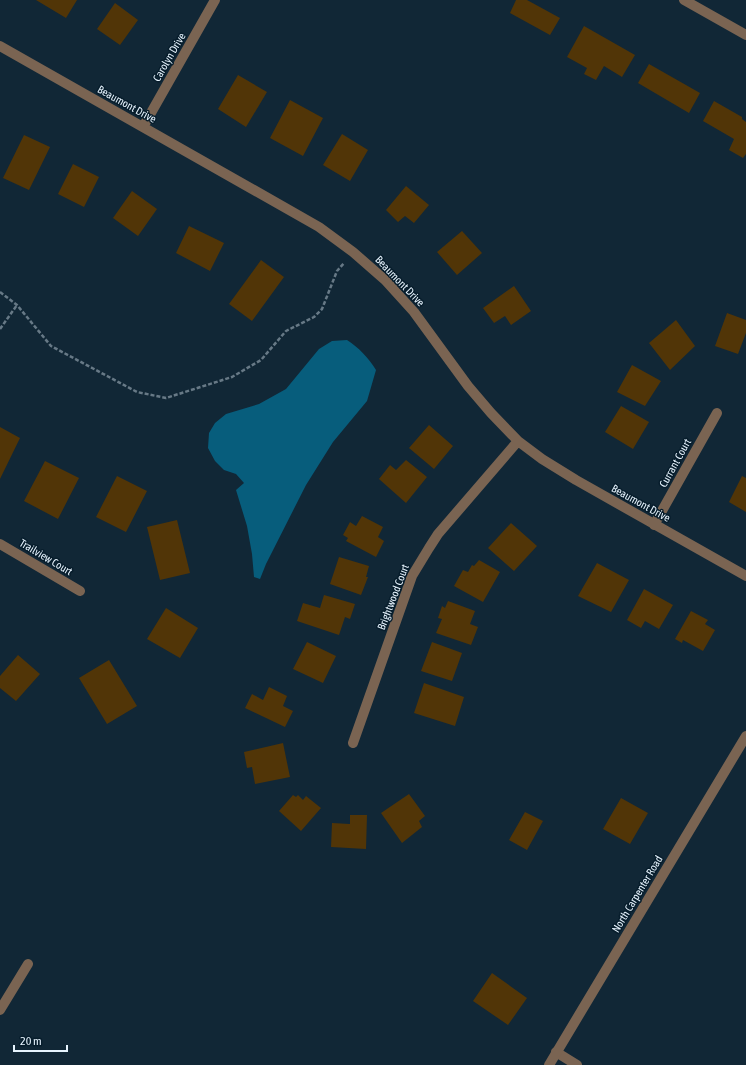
<svg xmlns="http://www.w3.org/2000/svg" width="746" height="1065" font-family="'Asap Condensed',sans-serif">
	<style>
		.water { fill: #075d7c }
		.building { fill: #513507 }
		.lines { fill: none; stroke-linecap: round; stroke-linejoin: round }
		.path { stroke: #677986; stroke-width: 2.5; stroke-dasharray: 4 2; stroke-linecap: butt }
		.minor { stroke: #7a6452; stroke-width: 10 }
		.tertiary { stroke: #7a6452; stroke-width: 10 }
		.labels { text-anchor: middle; dominant-baseline: central; stroke-width: 3; stroke-linejoin: round; paint-order: stroke }
		.street-label { font-size: 11px; fill: #e7f4fe; stroke: #071d2c }
	</style>
	<rect width="100%" height="100%" fill="#112736"/>
	<path class="water" d="M347,340C359,348 368,357 376,370L367,401L333,442L306,485L266,564L260,579L254,577L252,554L247,526L236,490L244,483L236,474L224,470L215,461L208,448L209,433L215,423L226,414L259,404L286,389L319,349L332,341Z"/>
	<path class="building" d="M36,0H77L66,18Z
		M516,0H527L560,18L550,35L510,13Z
		M115,3L138,20L120,45L97,29Z
		M584,26L635,55L622,77L604,66L596,80L584,74L587,68L567,57Z
		M649,64L700,93L689,113L638,83Z
		M238,75L267,92L246,127L218,109Z
		M290,100L323,118L303,156L270,138Z
		M714,101L742,117V119L746,122V154L743,158L729,150L734,139L703,121Z
		M342,134L368,150L350,181L323,165Z
		M24,135L50,147L29,190L3,178Z
		M73,164L99,177L84,207L58,194Z
		M406,186L429,205L414,223L405,216L398,222L386,210Z
		M132,191L157,209L138,236L113,218Z
		M189,226L224,243L210,271L176,253Z
		M462,231L482,253L457,275L437,252Z
		M261,260L284,277L252,321L229,304Z
		M514,286L531,311L511,325L505,316L494,323L483,308Z
		M727,313L746,320V333L738,354L715,346Z
		M676,320L695,346L670,370L649,343Z
		M632,365L661,381L645,406L617,392Z
		M621,406L649,422L633,449L605,432Z
		M429,425L453,446L434,469L409,448Z
		M0,427L20,438L0,479Z
		M406,460L427,477L406,503L379,479L390,465L396,470Z
		M45,461L79,478L58,519L24,501Z
		M117,476L147,491L126,532L96,517Z
		M742,476L746,478V512L729,502Z
		M362,516L383,527L378,537L384,541L376,557L346,541L348,538L343,535L350,522L356,526Z
		M177,520L190,573L160,580L147,527Z
		M511,523L537,546L514,571L488,548Z
		M339,557L369,566L366,577H368L361,595L330,584Z
		M479,560L500,572L483,602L454,586L463,570L468,572L472,565L474,566Z
		M597,563L629,580L611,612L578,596Z
		M644,589L673,605L659,629L645,621L641,628L627,620Z
		M324,595L355,604L350,619L345,617L339,635L297,621L303,603L320,608Z
		M448,601L475,611L470,624L478,627L471,645L436,633L442,619L438,618L442,606L445,608Z
		M166,608L198,628L180,658L147,639Z
		M691,611L708,620L705,624L715,630L703,651L683,640L682,643L675,639Z
		M307,642L336,656L323,683L293,669Z
		M432,642L462,653L452,681L421,671Z
		M18,655L40,674L16,701L0,688V676Z
		M109,660L137,706L107,724L79,678Z
		M424,683L464,697L455,726L414,713Z
		M269,687L287,696L283,706L293,711L285,727L245,708L252,694L263,700Z
		M283,743L290,777L255,784L252,767L247,768L244,752Z
		M409,794L425,816L419,821L422,827L402,843L381,813Z
		M293,795L296,797L298,795L303,800L306,796L321,808L301,831L279,811Z
		M621,798L648,813L630,844L603,829Z
		M525,812L543,821L527,850L509,840Z
		M350,815H367L366,849L331,847L332,823L350,824Z
		M492,973L527,998L508,1025L473,1001Z"/>
	<g class="lines">
		<path class="path" d="M0,292L17,305L51,346L137,392L166,398L232,377L261,360L286,331L314,317L322,309L337,271L344,263
			M0,329L17,305"/>
		<path class="minor" d="M684,0L746,35
			M0,46L319,227L353,252L385,280L414,312L468,386L491,413L518,441L542,459L576,480L746,576
			M143,127L215,0
			M654,525L717,413
			M0,544L80,591
			M353,743L412,576L429,548L438,534L518,441
			M0,1010L28,964
			M556,1052L577,1065"/>
		<path class="tertiary" d="M549,1065L746,736"/>
	</g>
	<g class="labels">
		<g class="street-label">
			<text transform="translate(169 57) rotate(-60)">Carolyn Drive</text>
			<text transform="translate(127 104) rotate(29)">Beaumont Drive</text>
			<text transform="translate(400 281) rotate(46)">Beaumont Drive</text>
			<text transform="translate(675 463) rotate(-61)">Currant Court</text>
			<text transform="translate(641 503) rotate(29)">Beaumont Drive</text>
			<text transform="translate(46 557) rotate(31)">Trailview Court</text>
			<text transform="translate(393 597) rotate(-69)">Brightwood Court</text>
			<text transform="translate(637 894) rotate(-59)">North Carpenter Road</text>
		</g>
	</g>
	<path d="M14 1045v6h53v-6" fill="none" stroke="#e7f4fe" stroke-width="2"/>
	<text x="20" y="1045" font-size="12" fill="#e7f4fe" stroke="#071d2c" stroke-width="3" paint-order="stroke">20 m</text>
</svg>
